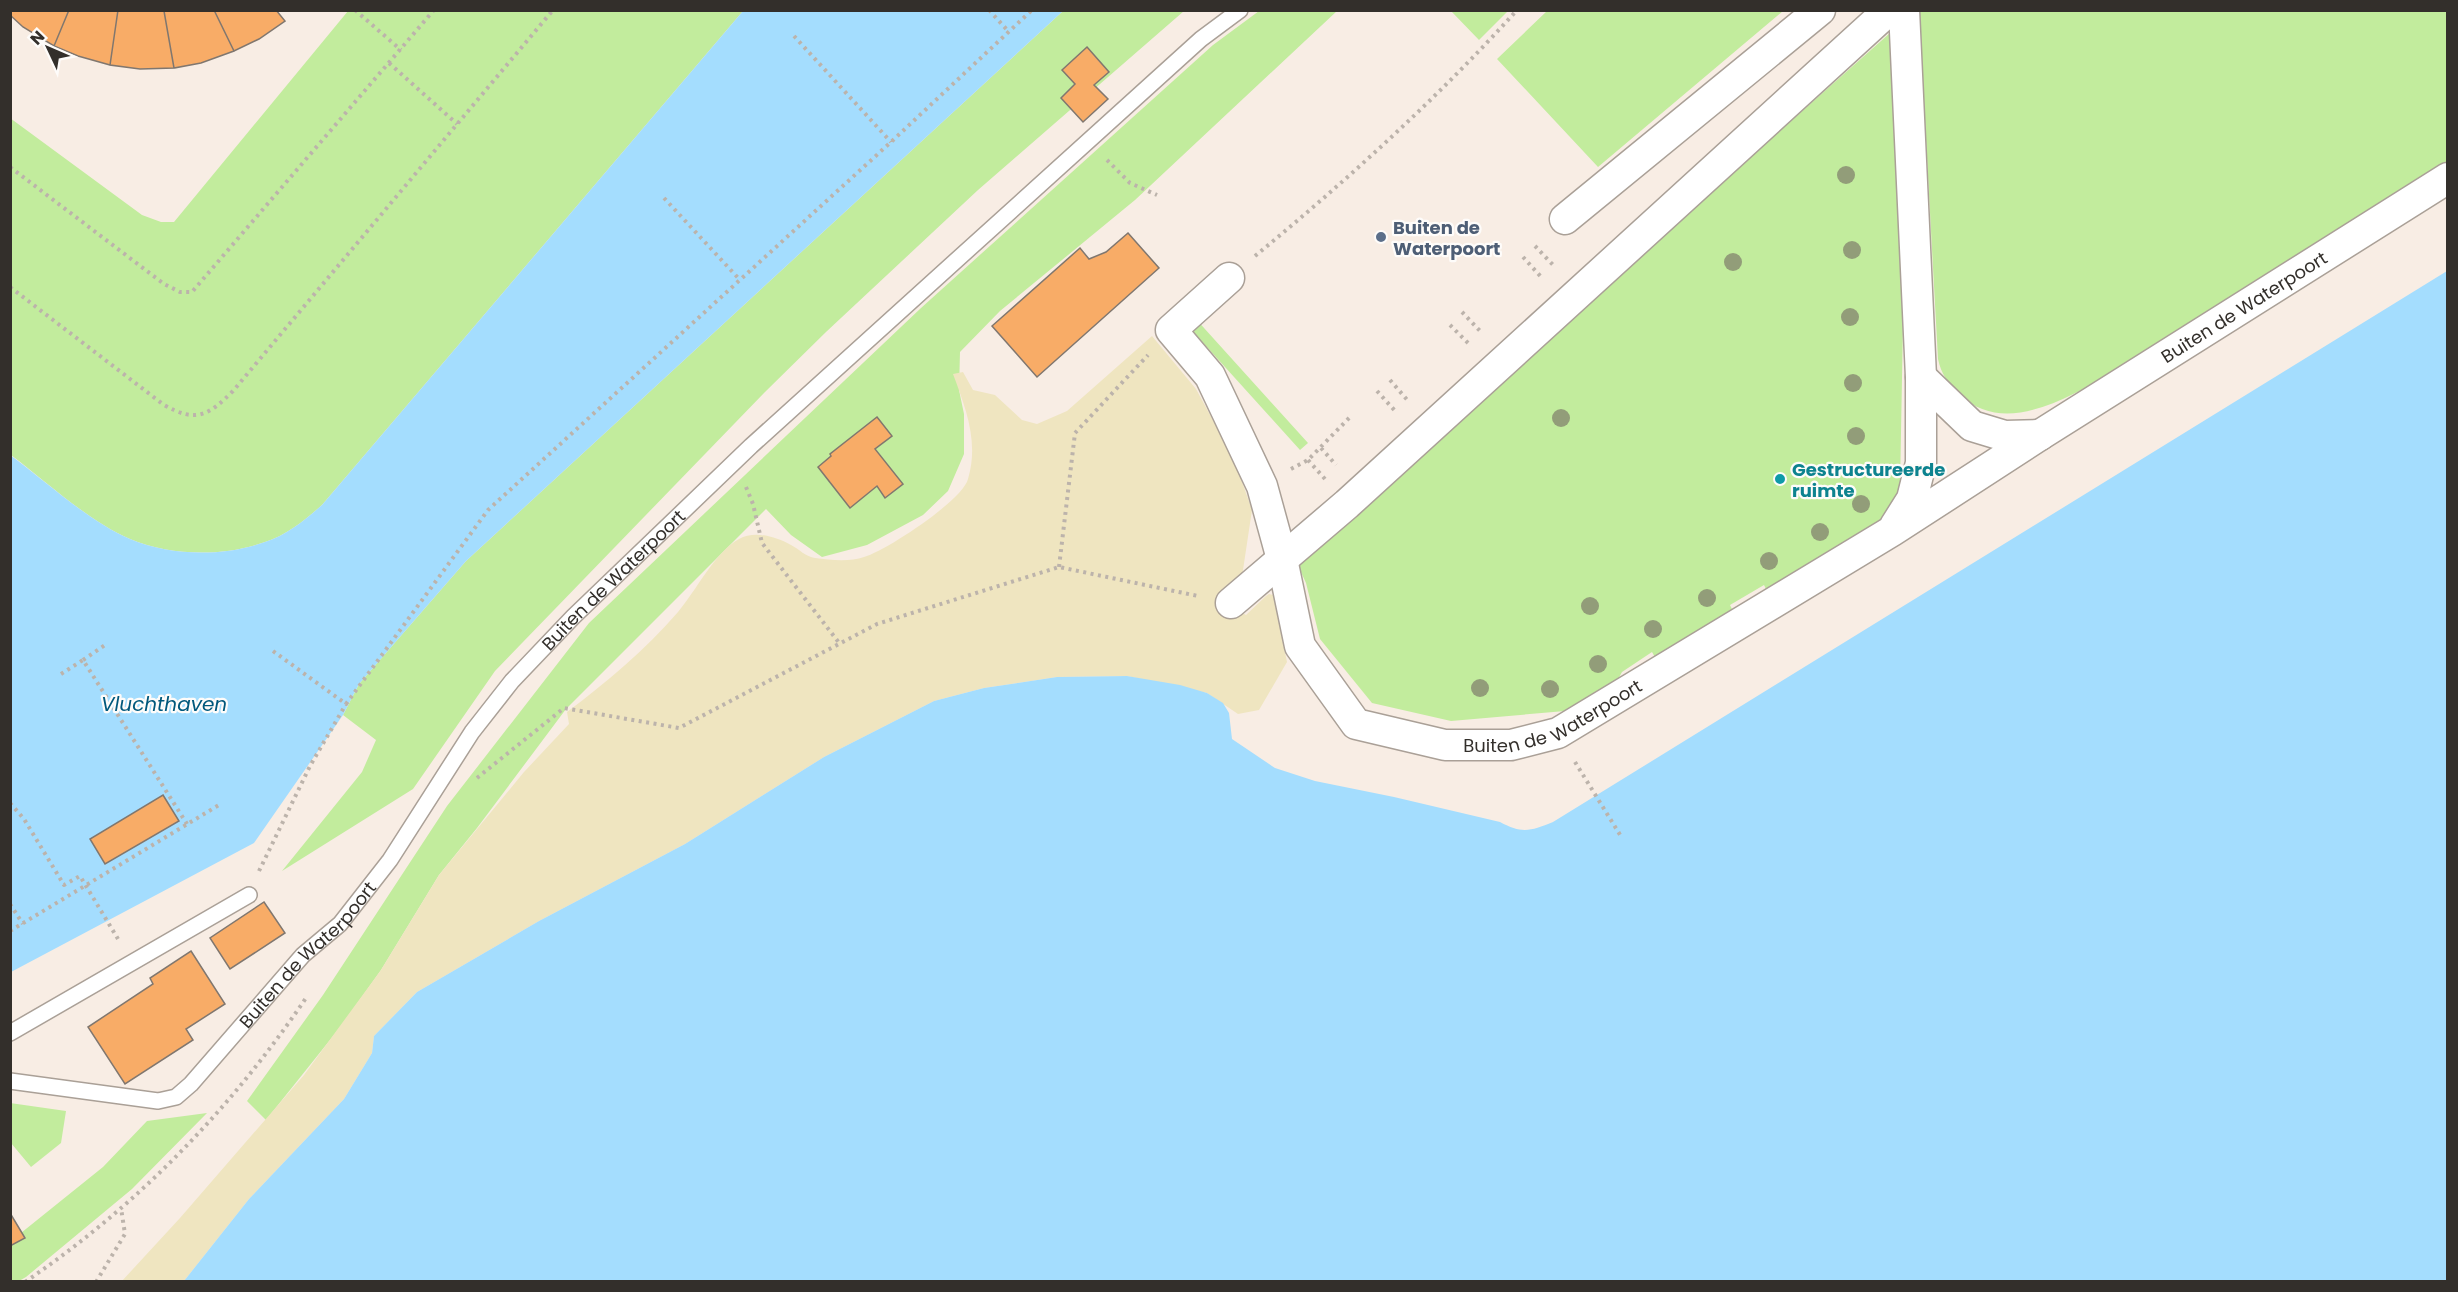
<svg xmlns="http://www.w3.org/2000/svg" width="2458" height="1292" font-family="Poppins,sans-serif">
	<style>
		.green { fill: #c2ec9d }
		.sand { fill: #efe5c0 }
		.water { fill: #a4ddfe }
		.building { fill: #f8ac67; stroke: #80776f; stroke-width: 1.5 }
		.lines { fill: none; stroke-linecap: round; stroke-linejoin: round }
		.lane-casing { stroke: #aaa097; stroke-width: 18 }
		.street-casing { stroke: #aaa097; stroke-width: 33 }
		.path { stroke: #bcb3ab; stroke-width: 4; stroke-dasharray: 3 4.5; stroke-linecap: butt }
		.lane { stroke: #fff; stroke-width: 15 }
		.street { stroke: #fff; stroke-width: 30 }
		.tree { fill: #929d79 }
		.service-dot { fill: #5c6f8a; stroke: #fefcfa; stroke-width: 2 }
		.culture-dot { fill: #0f9aa8; stroke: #fefcfa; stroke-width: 2 }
		.labels { text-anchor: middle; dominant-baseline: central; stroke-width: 4.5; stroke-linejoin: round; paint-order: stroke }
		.service-label { font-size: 18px; font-weight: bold; fill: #4e5e75; stroke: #fefcfa; text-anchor: start }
		.street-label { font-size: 18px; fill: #332f2b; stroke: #fefcfa }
		.culture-label { font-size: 18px; font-weight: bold; fill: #0d838f; stroke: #fefcfa; text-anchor: start }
		.water-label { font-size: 20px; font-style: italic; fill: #00587c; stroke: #fefcfa }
	</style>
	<rect width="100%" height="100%" fill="#f8ede4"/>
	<path class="green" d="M348,11H743L322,505C305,520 287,535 265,542C223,557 171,556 130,539C88,521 47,482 11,455L10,118L142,215L161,222H174Z
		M1063,11H1184L978,190L826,332L765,392L495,671L413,789L282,871L362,772L376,740L343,715L359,684L466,561Z
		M1259,11H1337L1135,200L1000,311L960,352L959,390L964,414V454L948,491L923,515L867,545L822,557L791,535L766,509L566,709L477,828L439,875L381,970L342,1025L266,1120L247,1101L323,995L447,806L589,623L921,308L1213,45Z
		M1451,11H1508L1479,40Z
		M1547,11V10L1783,11L1598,167L1497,59Z
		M1919,11H2447V161L2113,374C2066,397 2005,438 1959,394C1948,383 1941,374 1938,359Z
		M1890,33L1904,269L1900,487L1899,497L1887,517L1767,591L1764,585L1730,605L1733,611L1656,659L1652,652L1622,672L1617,681L1565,711L1451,721L1372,703L1320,639L1306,583L1296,561Z
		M1195,318L1308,443L1300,450L1187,325Z
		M10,1103L66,1111L61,1143L31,1167L11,1143Z
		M207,1113L132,1189L26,1277L19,1281L11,1282V1241L103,1167L147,1121Z"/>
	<path class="sand" d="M1152,336L1196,389L1234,459L1252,510L1237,610L1246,615L1266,596L1269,594L1273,595L1287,662L1259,710L1238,714L1207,693L1127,676L1057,677L984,688L934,701L824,757L685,844L539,921L417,992L374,1036L372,1053L344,1099L249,1199L184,1281L121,1282L180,1218L304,1075L381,970L439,875L524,772L569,724L567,712C607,682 645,650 678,612C696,591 715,552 739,539C755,530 776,537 791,545C799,549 806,557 815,558C830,560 850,562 864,557C886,551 963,500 968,479C979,442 966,409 953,374L963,372L973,390L995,395L1022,420L1037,424L1067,411Z"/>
	<path class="water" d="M743,11H1063L466,561L359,684L343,715L254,843L11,972L10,455C47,482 88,521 130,539C171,556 223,557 265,542C287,535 305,520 322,505Z
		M2447,271V1281H184L249,1199L344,1099L372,1053L374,1036L417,992L539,921L685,844L824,757L934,701L984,688L1057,677L1127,676L1180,685L1207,693L1223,703L1229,713L1232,739L1275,768L1315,781L1394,797L1500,822C1522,834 1531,831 1553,822Z"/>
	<path class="building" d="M10,10H69L54,46L23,27L10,15Z
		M69,10H118L110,65L78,56L54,46Z
		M118,10L164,11L174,68L140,69L110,65Z
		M214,10H276L285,21L259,39L234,51Z
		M214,10L234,51L201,63L174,68L164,11Z
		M1087,47L1109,72L1094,85L1108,99L1083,122L1061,98L1075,84L1062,70Z
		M1128,233L1159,268L1037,377L992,326L1080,248L1089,259L1106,252Z
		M877,417L892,436L875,449L903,484L885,498L877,486L850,508L818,467L831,456L830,454Z
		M163,795L179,821L105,864L90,839Z
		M264,902L285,933L230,969L210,938Z
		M191,951L225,1004L186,1029L193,1040L125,1084L88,1027L153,984L150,978Z
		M10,1213L25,1238L10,1246Z"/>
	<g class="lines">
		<g class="lane-casing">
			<g id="lane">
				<path d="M10,1033L249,895"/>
				<path id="s1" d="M10,1081L158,1101L176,1097L191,1084L303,955L340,924L390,860L472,732L512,681L573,617L751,446L1201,39L1240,10"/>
			</g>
		</g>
		<g class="street-casing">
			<g id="street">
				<path d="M1565,219L1820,10"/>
				<path id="s2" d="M1229,278L1171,330L1210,376L1262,486L1282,559L1300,646L1356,724L1445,745H1511L1558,733L1892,531L2040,435L2448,178"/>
				<path d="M1921,377L1972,426L2005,436L2040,435"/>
				<path d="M1895,526L1912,499L1921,463V377L1904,10"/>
				<path d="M1231,603L1347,504L1889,10"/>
			</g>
		</g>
		<path class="path" d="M355,10L401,50
			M989,10L1009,32
			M794,36L891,142
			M389,63L457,124
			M1107,160L1130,183L1157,195
			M10,167L164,284L180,292H192L434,10
			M664,198L740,280
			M1535,246L1555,267
			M1255,256C1345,182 1439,97 1517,10
			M1523,257L1543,279
			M10,287L164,405C196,423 208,416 233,391L553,10
			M1462,312L1482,333
			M1450,325L1470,345
			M1390,380L1409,402
			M1377,391L1397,413
			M1321,448L1336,465
			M1308,460L1325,479
			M1291,469L1308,460L1352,415
			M746,487L753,504L762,543L840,644
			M1059,567L1075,433L1148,355
			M273,651L346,704L488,510L891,142L1032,10
			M83,660L105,645
			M61,674L83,660L187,824
			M1575,762L1622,838
			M477,778L564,708L679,728L877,624L1059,567L1198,596
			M10,803L24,819L64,885L80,876L118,939
			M259,871L310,766L346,704
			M10,904L23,924
			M10,931L219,805
			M25,1282C137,1206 230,1110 306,998
			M96,1282L125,1234L121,1208"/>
		<use href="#lane" class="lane"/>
		<use href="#street" class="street"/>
	</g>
	<g class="tree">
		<circle cx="1846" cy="175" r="9"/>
		<circle cx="1852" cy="250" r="9"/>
		<circle cx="1733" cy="262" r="9"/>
		<circle cx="1850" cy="317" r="9"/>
		<circle cx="1853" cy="383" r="9"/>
		<circle cx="1561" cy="418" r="9"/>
		<circle cx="1856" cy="436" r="9"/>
		<circle cx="1861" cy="504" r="9"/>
		<circle cx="1820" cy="532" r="9"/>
		<circle cx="1769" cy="561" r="9"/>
		<circle cx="1707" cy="598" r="9"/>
		<circle cx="1590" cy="606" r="9"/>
		<circle cx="1653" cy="629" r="9"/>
		<circle cx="1598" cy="664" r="9"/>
		<circle cx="1480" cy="688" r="9"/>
		<circle cx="1550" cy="689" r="9"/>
	</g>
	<circle class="service-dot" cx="1381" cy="237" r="6"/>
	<circle class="culture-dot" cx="1780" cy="479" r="6"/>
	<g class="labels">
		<g class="service-label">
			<text x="1393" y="227">Buiten de<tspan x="1393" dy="21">Waterpoort</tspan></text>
		</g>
		<g class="street-label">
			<text stroke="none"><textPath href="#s2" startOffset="1534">Buiten de Waterpoort</textPath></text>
			<text stroke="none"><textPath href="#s1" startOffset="848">Buiten de Waterpoort</textPath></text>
			<text stroke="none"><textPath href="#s2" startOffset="726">Buiten de Waterpoort</textPath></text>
			<text stroke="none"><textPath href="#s1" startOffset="362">Buiten de Waterpoort</textPath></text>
		</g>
		<g class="culture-label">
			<text x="1792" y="469">Gestructureerde<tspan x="1792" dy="21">ruimte</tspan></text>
		</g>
		<g class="water-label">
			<text x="164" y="704">Vluchthaven</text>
		</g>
	</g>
	<rect width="2458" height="1292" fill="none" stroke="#332f2b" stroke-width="24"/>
	<g transform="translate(48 48) rotate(314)" stroke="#fefcfa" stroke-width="4.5" paint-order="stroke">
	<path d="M0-4.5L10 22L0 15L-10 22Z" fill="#332f2b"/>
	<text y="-9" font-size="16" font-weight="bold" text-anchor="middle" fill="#332f2b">N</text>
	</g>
</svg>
